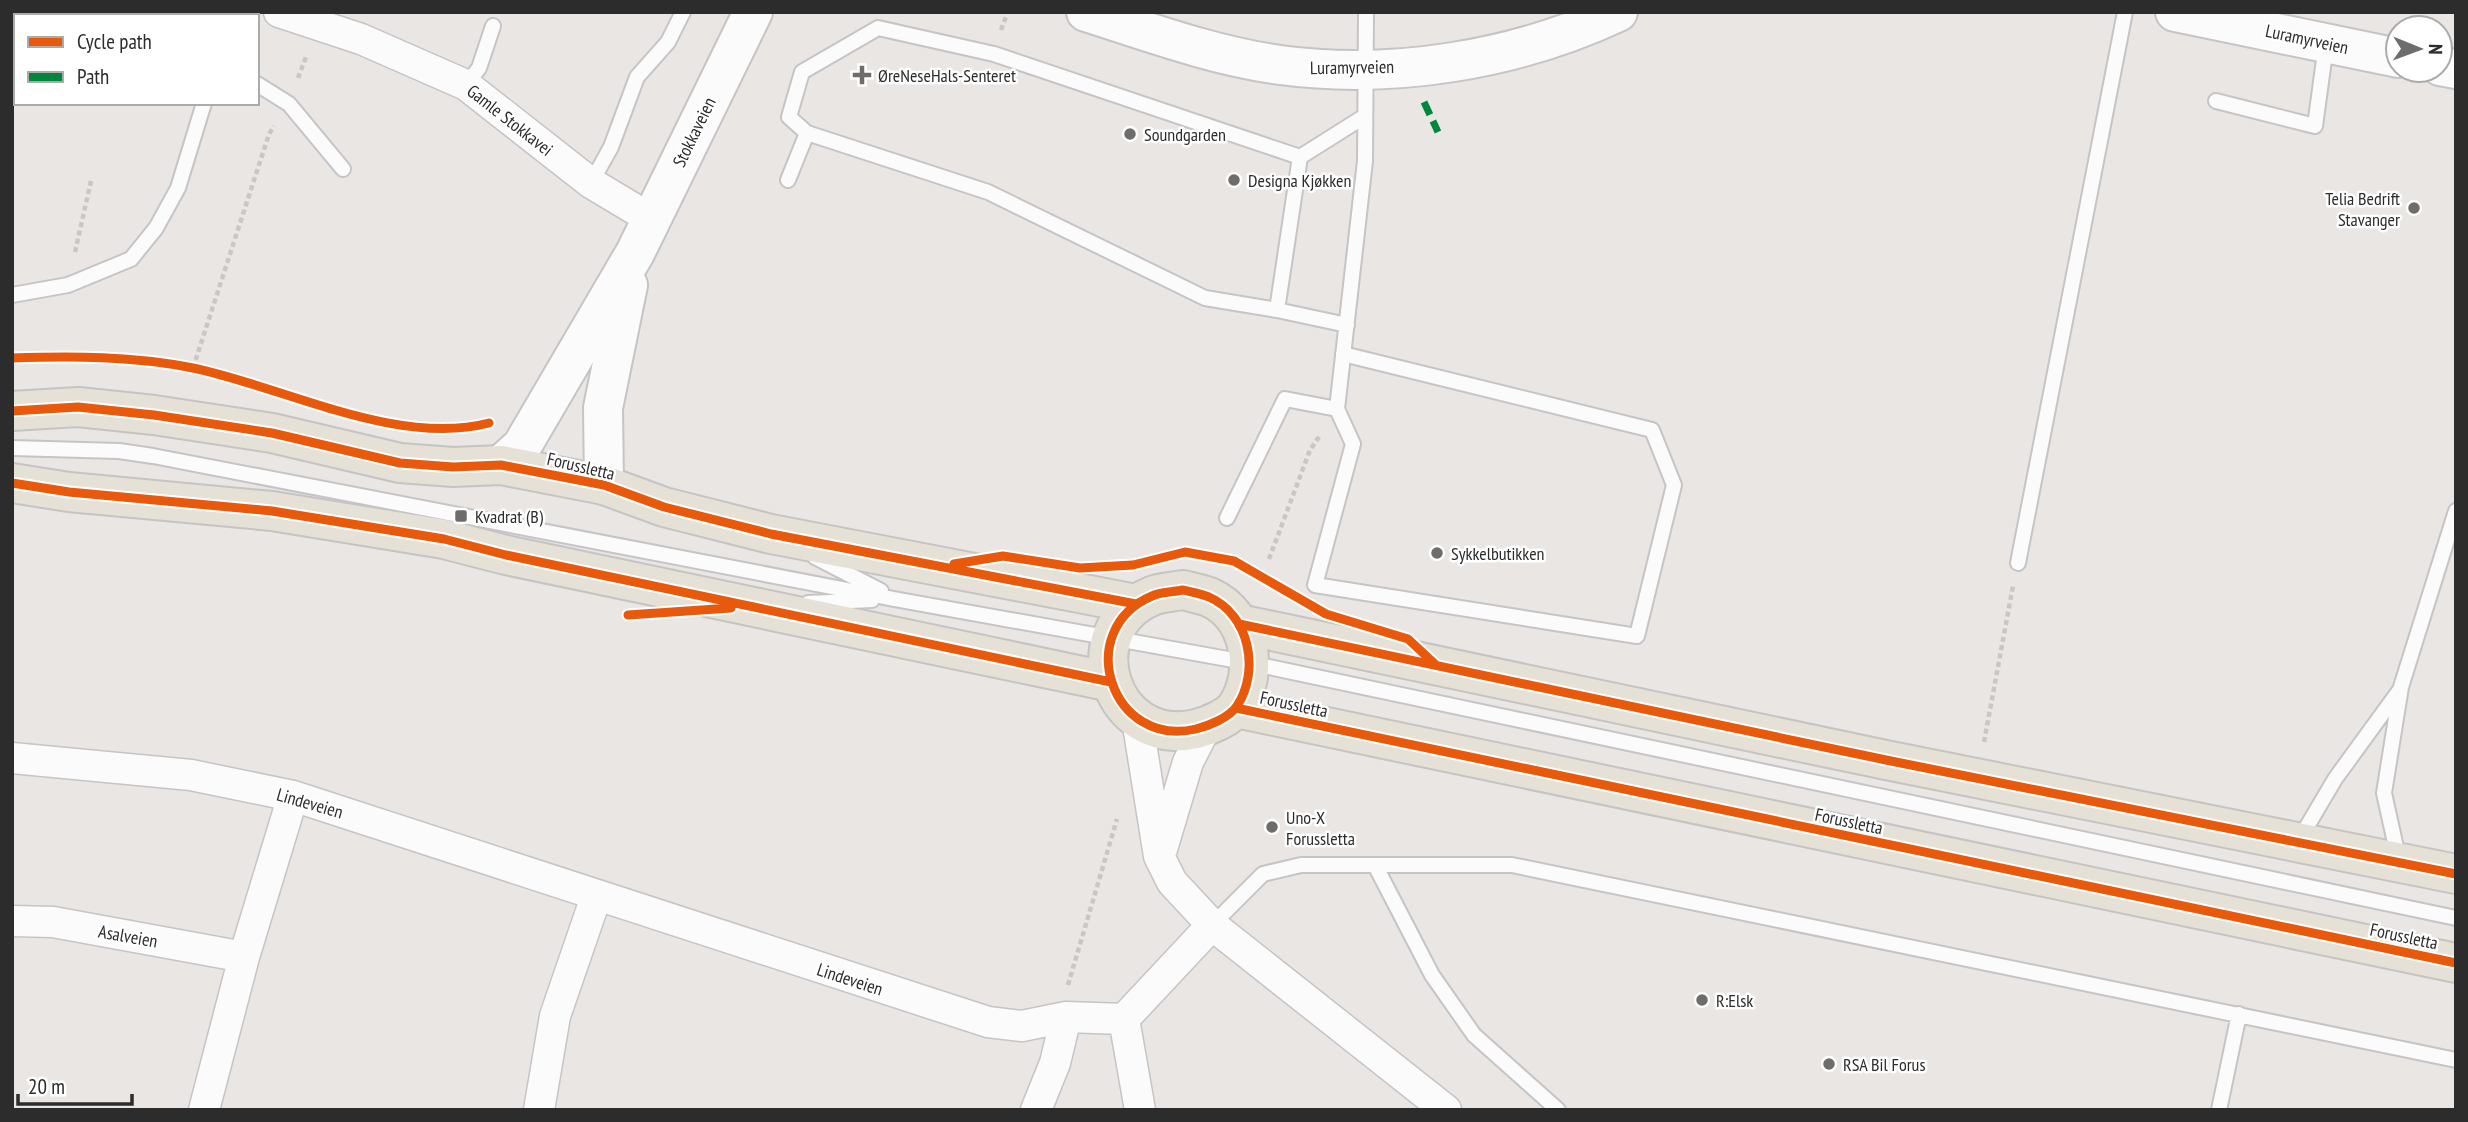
<svg xmlns="http://www.w3.org/2000/svg" width="2468" height="1122" font-family="'PT Sans Narrow',sans-serif">
	<style>
		.lines { fill: none; stroke-linecap: round; stroke-linejoin: round }
		.lane-casing { stroke: #c6c4c5; stroke-width: 18 }
		.street-casing { stroke: #c6c4c5; stroke-width: 33 }
		.secondary-casing { stroke: #c6c4c5; stroke-width: 42 }
		.primary-casing { stroke: #c5c4c2; stroke-width: 42 }
		.path { stroke: #c7c7c6; stroke-width: 4.5; stroke-dasharray: 5 3.5; stroke-linecap: butt }
		.lane { stroke: #fcfbfb; stroke-width: 14 }
		.street { stroke: #fcfbfb; stroke-width: 30 }
		.secondary { stroke: #fcfbfb; stroke-width: 38 }
		.primary { stroke: #e5e1d6; stroke-width: 38 }
		.quiet { stroke: #00873e; stroke-width: 7; stroke-dasharray: 14 7; stroke-linecap: butt }
		.cycleway-casing { stroke: #fff; stroke-width: 13 }
		.cycleway { stroke: #e8590c; stroke-width: 9 }
		.poi-dot { fill: #6e6d6c; stroke: #fff; stroke-width: 2.5 }
		.labels { text-anchor: middle; dominant-baseline: central; stroke-width: 5; stroke-linejoin: round; paint-order: stroke }
		.street-label { font-size: 18px; fill: #2c2c2c; stroke: #fff }
		.poi-label { font-size: 18px; fill: #2c2c2c; stroke: #fff; text-anchor: start }
	</style>
	<rect width="100%" height="100%" fill="#e9e6e3"/>
	<g class="lines">
		<g class="lane-casing">
			<path id="lane" d="M232,16L233,12
				M257,84L289,104L343,169
				M466,85L479,68L493,26
				M2216,101L2315,126L2326,45
				M788,180L807,133
				M591,183L611,147L637,77L668,42L683,12
				M12,295L68,285L131,259L156,228L178,188L204,103
				M1277,310L1205,298L988,192L807,133L789,117L802,72L878,28L994,54L1300,157
				M1347,325L1277,310L1300,157L1365,116
				M1343,354L1652,430L1674,485L1637,636L1315,585L1353,444L1337,409L1365,161L1366,12
				M12,448L119,451L153,456L894,599L1250,663L2456,918
				M1227,518L1285,399L1337,409
				M815,557L881,591
				M2018,563L2125,12
				M808,603L872,600
				M2299,840L2335,779L2399,691
				M2399,861L2384,793L2401,687L2456,511
				M1375,865L1432,975L1474,1035L1558,1110
				M1212,925L1263,874L1301,865H1512L2456,1060
				M2219,1110L2239,1014"/>
		</g>
		<g class="street-casing">
			<path id="street" d="M279,12L361,39L466,85L591,183L651,219
				M1137,719L1159,856L1172,882L1212,925
				M12,758L191,775L293,796L988,1022L1022,1026L1066,1017L1124,1019L1212,925L1446,1110
				M1162,849L1188,762L1206,727
				M12,921L53,922L244,957
				M1124,1019L1140,1110
				M204,1110L244,957L293,796
				M539,1110L555,1016L596,897
				M1036,1110L1055,1063L1066,1017"/>
		</g>
		<g class="secondary-casing">
			<path id="secondary" d="M1086,12C1149,32 1214,56 1280,65C1392,80 1516,60 1618,12
				M2175,12L2398,58
				M2440,66L2456,69
				M501,465L522,446L635,253L753,12
				M604,485L603,408L628,285"/>
		</g>
		<g class="primary-casing">
			<path id="primary" d="M12,411L78,407L154,415L272,433L400,463L453,467L501,465L604,485L664,507L771,534L1136,604
				M12,483L69,492L272,511L444,539L506,555L1111,682
				M1183,590C1191,592 1201,594 1209,597C1250,615 1260,671 1237,706C1229,718 1208,726 1196,729C1111,749 1072,630 1152,596C1161,592 1173,592 1183,590Z
				M1239,624L1886,760L2456,874
				M1236,708L2456,963"/>
		</g>
		<path class="path" d="M1001,30L1007,14
			M298,78L306,57
			M75,252L91,181
			M193,368L269,134L274,126
			M1269,559L1310,450L1321,434
			M1984,742L2013,586
			M1068,985L1117,819"/>
		<use href="#lane" class="lane"/>
		<use href="#street" class="street"/>
		<use href="#secondary" class="secondary"/>
		<use href="#primary" class="primary"/>
		<path class="quiet" d="M1424,102L1438,132"/>
		<g class="cycleway-casing">
			<path id="cycleway" d="M12,358C72,356 134,356 193,368C284,387 397,447 489,423
				M12,411L78,407L154,415L272,433L400,463L453,467L501,465L604,485L664,507L771,534L1136,604
				M12,483L69,492L272,511L444,539L506,555L1111,682
				M954,564L1003,556L1080,568L1133,565L1185,552L1234,561L1326,614L1408,639L1436,665
				M1183,590C1191,592 1201,594 1209,597C1250,615 1260,671 1237,706C1229,718 1208,726 1196,729C1111,749 1072,630 1152,596C1161,592 1173,592 1183,590Z
				M628,615L731,608
				M1239,624L1886,760L2456,874
				M1236,708L2456,963"/>
		</g>
		<use href="#cycleway" class="cycleway"/>
	</g>
	<g class="poi-dot">
		<path d="M858.5 64.5h7v7h7v7h-7v7h-7v-7h-7v-7h7z"/>
		<circle cx="1130" cy="134" r="7"/>
		<circle cx="1234" cy="180" r="7"/>
		<circle cx="2414" cy="208" r="7"/>
		<rect x="454" y="509" width="14" height="14" rx="3.5"/>
		<circle cx="1437" cy="553" r="7"/>
		<circle cx="1272" cy="827" r="7"/>
		<circle cx="1702" cy="1000" r="7"/>
		<circle cx="1829" cy="1064" r="7"/>
	</g>
	<g class="labels">
		<g class="street-label">
			<text transform="translate(2307 39) rotate(12)">Luramyrveien</text>
			<text transform="translate(1352 67) rotate(-1)">Luramyrveien</text>
			<text transform="translate(510 120) rotate(38)">Gamle Stokkavei</text>
			<text transform="translate(694 132) rotate(-64)">Stokkaveien</text>
			<text transform="translate(581 466) rotate(13)">Forussletta</text>
			<text transform="translate(1294 704) rotate(12)">Forussletta</text>
			<text transform="translate(310 803) rotate(16)">Lindeveien</text>
			<text transform="translate(1849 821) rotate(12)">Forussletta</text>
			<text transform="translate(128 936) rotate(10)">Asalveien</text>
			<text transform="translate(2404 936) rotate(12)">Forussletta</text>
			<text transform="translate(850 979) rotate(18)">Lindeveien</text>
		</g>
		<g class="poi-label">
			<text x="878" y="75">ØreNeseHals-Senteret</text>
			<text x="1144" y="134">Soundgarden</text>
			<text x="1248" y="180">Designa Kjøkken</text>
			<text x="2400" y="198" text-anchor="end">Telia Bedrift<tspan x="2400" dy="21">Stavanger</tspan></text>
			<text x="475" y="516">Kvadrat (B)</text>
			<text x="1451" y="553">Sykkelbutikken</text>
			<text x="1286" y="817">Uno-X<tspan x="1286" dy="21">Forussletta</tspan></text>
			<text x="1716" y="1000">R:Elsk</text>
			<text x="1843" y="1064">RSA Bil Forus</text>
		</g>
	</g>
	<rect width="2468" height="1122" fill="none" stroke="#2c2c2c" stroke-width="28"/>
	<rect x="14" y="14" width="245" height="91" fill="#ffffff" stroke="#ababab" stroke-width="2"/>
	<rect x="28" y="37" width="35" height="10" fill="#e8590c" stroke="#ababab" stroke-width="2"/>
	<text x="77" y="49" font-size="21" fill="#2c2c2c">Cycle path</text>
	<rect x="28" y="72" width="35" height="10" fill="#00873e" stroke="#ababab" stroke-width="2"/>
	<text x="77" y="84" font-size="21" fill="#2c2c2c">Path</text>
	<g transform="translate(2419 49) rotate(91)"><circle r="33" fill="#ffffff" stroke="#ababab" stroke-width="2"/>
	<path d="M0-5L12 26L0 18L-12 26Z" fill="#6e6d6c"/>
	<text y="-10" font-size="19" font-weight="bold" text-anchor="middle" fill="#2c2c2c">N</text>
	</g>
	<path d="M18 1094v10h114v-10" fill="none" stroke="#2c2c2c" stroke-width="3.5"/>
	<text x="28" y="1094" font-size="21" fill="#2c2c2c" stroke="#ffffff" stroke-width="5" paint-order="stroke">20 m</text>
</svg>
